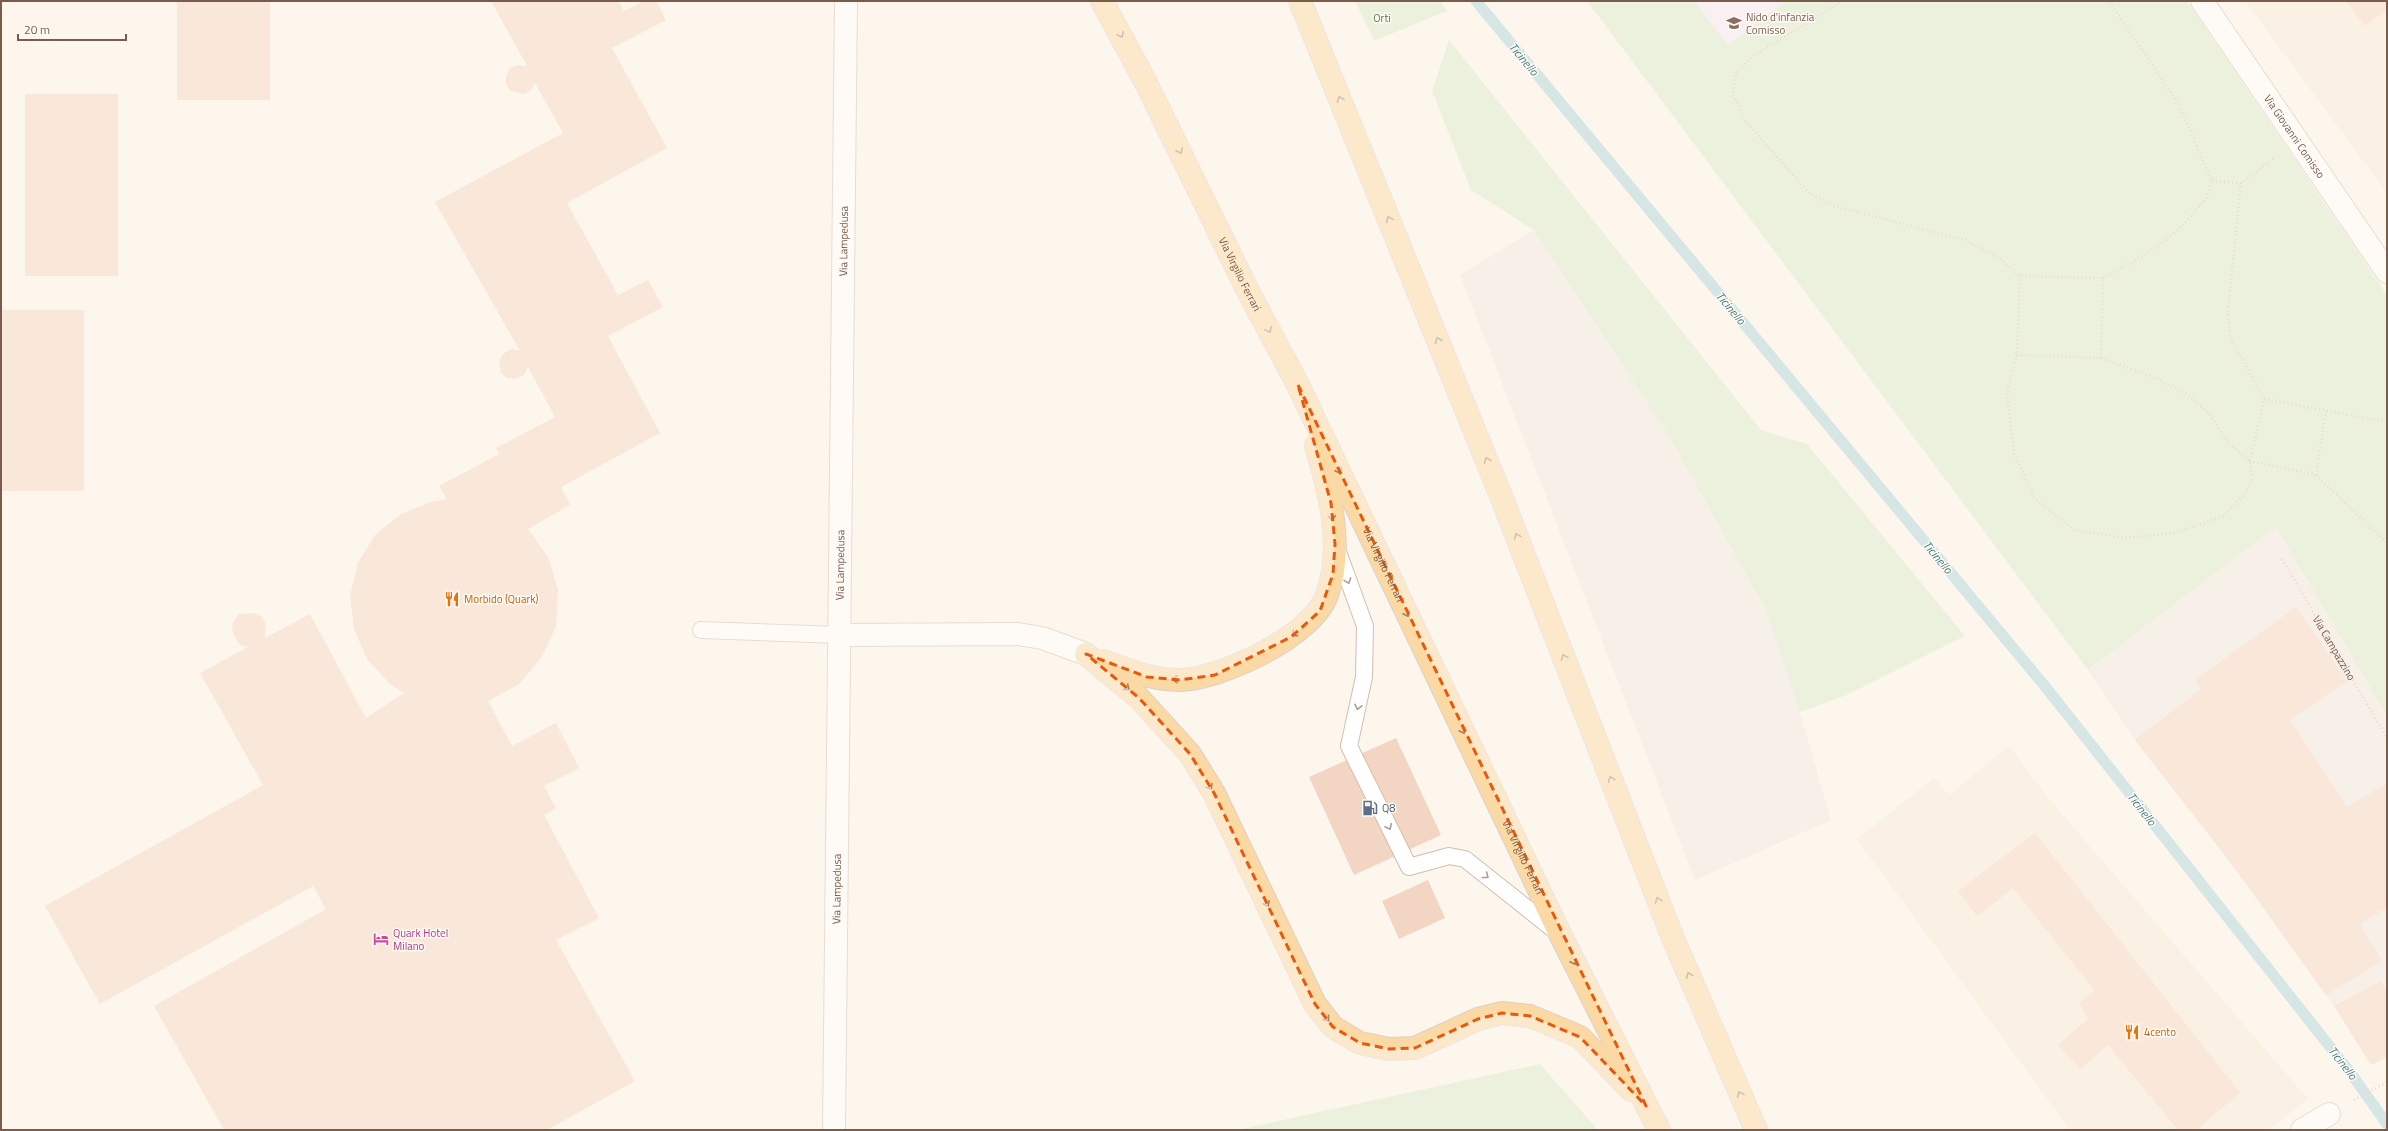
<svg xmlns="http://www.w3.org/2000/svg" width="2388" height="1131" font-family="'Titillium Web',sans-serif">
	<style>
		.residential { fill: #f5e8da }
		.industrial { fill: #efe9e4 }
		.education { fill: #f3e8fa }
		.green { fill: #d8ecc9 }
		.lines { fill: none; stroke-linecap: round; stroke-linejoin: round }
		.stream { stroke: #a5d3da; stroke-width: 11 }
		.building { fill: #f3d5c3 }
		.service-casing { stroke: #d1beb0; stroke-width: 18 }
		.minor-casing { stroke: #d1beb0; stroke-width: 24 }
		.primary-casing { stroke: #dad1cd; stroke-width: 24 }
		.path { stroke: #d9b8a5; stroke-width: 2.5; stroke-dasharray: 1 3; stroke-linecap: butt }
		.service { stroke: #fff; stroke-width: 16 }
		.minor { stroke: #fff; stroke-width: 22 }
		.primary { stroke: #fbd9a5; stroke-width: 22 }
		.oneway { stroke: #a18267 }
		.oneway2 { stroke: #af9d94 }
		.marked { fill: none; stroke: #e8590c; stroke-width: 3; stroke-dasharray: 8 5; stroke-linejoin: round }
		.labels { text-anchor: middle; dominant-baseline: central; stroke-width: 3; stroke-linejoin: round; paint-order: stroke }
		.education-label { font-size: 11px; fill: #785e54; stroke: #fffaf3; text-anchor: start }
		.park-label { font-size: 11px; fill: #537a41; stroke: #fffaf3 }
		.street-label { font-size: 11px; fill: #7a5c4d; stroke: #fffaf3 }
		.food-label { font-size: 11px; fill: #c56008; stroke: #fffaf3; text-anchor: start }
		.service-label { font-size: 11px; fill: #4e5e75; stroke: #fffaf3; text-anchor: start }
		.hotel-label { font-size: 11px; fill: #b23c85; stroke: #fffaf3; text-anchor: start }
		.water-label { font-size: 12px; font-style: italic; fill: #437c86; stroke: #fffaf3 }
	</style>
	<rect width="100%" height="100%" fill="#fdf6ec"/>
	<path class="residential" d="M2245,1H2387V193Z
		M2009,746L2048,798L2308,1099L2269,1130H2070L1857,839L1934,778L1949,795Z"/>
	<path class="industrial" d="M1534,230L1670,438L1766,610L1800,712L1831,820L1695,880L1460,275Z
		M2276,527L2387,716V1057L2371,1065L2334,1006L2230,862L2135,740L2088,670Z"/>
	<path class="education" d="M1694,1H1786L1728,45Z"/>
	<path class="green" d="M1355,1H1440L1447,11L1374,41Z
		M1587,1H1694L1728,45L1786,1H2187L2387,295V716L2276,527L2088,670Z
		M1449,40L1761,430L1807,444L1965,636L1847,695L1800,712L1766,610L1670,438L1534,230L1471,190L1432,91Z
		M1540,1064L1598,1130H1237Z"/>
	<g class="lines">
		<path class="stream" d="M1476,1L2048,690L2350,1072L2387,1124"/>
	</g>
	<path class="building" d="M177,1H270V100H177Z
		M491,1H618L624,11L644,1H656L666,20L612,48L667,148L567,203L618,295L648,280L663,307L608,336L660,433L561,487L570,505L528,529L548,557L558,590L556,626L542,657L519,684L488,701L512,746L556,723L579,768L544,786L556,808L544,815L599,918L556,940L635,1081L547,1130H224L154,1006L326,909L313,886L100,1004L45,906L263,785L200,673L248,647L239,644L232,631L233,622L239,614L254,613L262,617L266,625L265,638L310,614L366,718L404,693L390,684L367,659L354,629L350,596L358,563L375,535L401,514L431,502L447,499L439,486L499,454L496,448L555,417L528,367L524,375L516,379L507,378L501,373L499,361L504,353L512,349L520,351L435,202L563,133L535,83L531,91L523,94L511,91L506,85V76L510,68L518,65L527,66Z
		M2346,1H2387V9L2365,26Z
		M25,94H118V276H25Z
		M1,310H84V491H1Z
		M2296,607L2347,681L2290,720L2347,807L2387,783V908L2360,924L2382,961L2326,995L2230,862L2135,740L2201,689L2195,680Z
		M1396,738L1441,835L1354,875L1309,777Z
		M2035,833L2240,1093L2196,1130H2178L2108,1045L2080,1069L2058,1045L2088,1019L2079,1003L2094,990L2013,888L1977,916L1958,891Z
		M1428,880L1445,918L1399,939L1382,901Z
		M2381,981L2387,993V1057L2371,1065L2334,1006Z"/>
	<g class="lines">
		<g class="service-casing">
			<path id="service" d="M1337,549L1365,626L1364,677L1349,746L1409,867L1449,856L1465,859L1558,933
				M701,630L840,635"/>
		</g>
		<g class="minor-casing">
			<g id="minor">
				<path id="s2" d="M2202,1L2387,272"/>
				<path d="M840,635L1018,634L1042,638L1086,654"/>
				<path id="s3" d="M834,1130L846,1"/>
				<path d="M2302,1130L2329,1114"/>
			</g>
		</g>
		<g class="primary-casing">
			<g id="primary">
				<path id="s4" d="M1102,1L1146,83L1249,293L1298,385L1561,936L1659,1130"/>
				<path d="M1300,1L1501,496L1672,936L1756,1130"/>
				<path d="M1086,654L1139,698L1190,754L1214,793L1315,1004L1333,1027L1360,1043L1389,1049L1415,1048L1478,1019L1502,1013L1530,1016L1580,1037L1631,1090"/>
				<path d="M1104,661C1129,671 1153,680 1180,680C1221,679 1313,636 1327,595C1344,547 1330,493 1316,446"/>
			</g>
		</g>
		<g class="path">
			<path d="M1843,1L1754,55L1736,73L1733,95L1746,122L1808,192L1834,206L1965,240L1999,258L2020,276L2103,278L2101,358L2017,355L2020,276"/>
			<path d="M2212,181L2241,183L2273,159"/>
			<path d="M2241,183L2228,312L2230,336L2264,399L2250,461L2316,475L2326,411"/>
			<path d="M2103,278L2150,252L2181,227L2206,199L2212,181L2178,103L2109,1"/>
			<path d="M2017,355L2007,393L2014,453L2035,499L2075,530L2125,538L2174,533L2222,517L2245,494L2252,480L2250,461L2230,445L2211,416L2187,394L2158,379L2101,358"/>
			<path d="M2264,399L2383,421L2387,419"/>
			<path d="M2316,475L2387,543"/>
			<path id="s1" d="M2282,559L2387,738"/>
			<path d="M2354,1100L2387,1082"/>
		</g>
		<use href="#service" class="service"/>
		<use href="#minor" class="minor"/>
		<use href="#primary" class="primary"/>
	</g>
	<defs><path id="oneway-chevron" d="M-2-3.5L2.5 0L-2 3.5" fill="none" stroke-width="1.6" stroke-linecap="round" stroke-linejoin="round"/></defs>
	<g class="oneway">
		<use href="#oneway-chevron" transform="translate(1121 35) rotate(62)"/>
		<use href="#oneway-chevron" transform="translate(1340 99) rotate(-112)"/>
		<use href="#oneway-chevron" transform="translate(1180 151) rotate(64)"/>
		<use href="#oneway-chevron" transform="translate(1389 219) rotate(-112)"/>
		<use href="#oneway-chevron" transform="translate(1269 330) rotate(62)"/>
		<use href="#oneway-chevron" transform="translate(1438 340) rotate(-112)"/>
		<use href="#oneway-chevron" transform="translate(1487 460) rotate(-112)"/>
		<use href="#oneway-chevron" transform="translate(1339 471) rotate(64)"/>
		<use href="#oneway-chevron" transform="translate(1332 518) rotate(85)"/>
		<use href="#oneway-chevron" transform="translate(1517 536) rotate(-111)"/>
		<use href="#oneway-chevron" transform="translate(1407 614) rotate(64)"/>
		<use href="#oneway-chevron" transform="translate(1294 634) rotate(143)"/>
		<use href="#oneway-chevron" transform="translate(1564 657) rotate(-111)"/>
		<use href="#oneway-chevron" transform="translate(1175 679) rotate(-177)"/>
		<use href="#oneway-chevron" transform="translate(1127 688) rotate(40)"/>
		<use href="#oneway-chevron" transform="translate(1463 731) rotate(64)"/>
		<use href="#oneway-chevron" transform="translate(1611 779) rotate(-111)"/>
		<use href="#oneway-chevron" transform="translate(1210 787) rotate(58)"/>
		<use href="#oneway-chevron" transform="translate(1658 900) rotate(-111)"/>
		<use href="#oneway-chevron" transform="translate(1267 904) rotate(64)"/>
		<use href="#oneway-chevron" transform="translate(1574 962) rotate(64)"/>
		<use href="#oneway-chevron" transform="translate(1689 975) rotate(-113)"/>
		<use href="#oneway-chevron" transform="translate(1327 1019) rotate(52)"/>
		<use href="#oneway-chevron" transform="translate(1740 1094) rotate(-113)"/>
	</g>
	<g class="oneway2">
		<use href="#oneway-chevron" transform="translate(1348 581) rotate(70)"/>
		<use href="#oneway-chevron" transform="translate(1358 707) rotate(102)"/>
		<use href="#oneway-chevron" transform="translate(1389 827) rotate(64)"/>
		<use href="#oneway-chevron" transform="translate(1486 876) rotate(38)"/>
	</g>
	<path d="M0 0H2388V1131H0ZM1298,385L1646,1106L1580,1037L1530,1016L1502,1013L1478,1019L1415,1048L1389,1049L1360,1043L1333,1027L1315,1004L1214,793L1190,754L1139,698L1086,654L1147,677L1180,680L1215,675L1291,637L1320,611L1333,574L1335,544L1331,503Z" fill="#fdf6ec" fill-opacity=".55" fill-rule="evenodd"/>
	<path class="marked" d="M1298,385L1646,1106L1580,1037L1530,1016L1502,1013L1478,1019L1415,1048L1389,1049L1360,1043L1333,1027L1315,1004L1214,793L1190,754L1139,698L1086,654L1147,677L1180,680L1215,675L1291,637L1320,611L1333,574L1335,544L1331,503Z"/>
	<defs>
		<g id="school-bare" transform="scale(1.2)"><path d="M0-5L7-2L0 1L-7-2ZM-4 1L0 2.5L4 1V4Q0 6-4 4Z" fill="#8d6e63" stroke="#fffaf3" stroke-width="2.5" paint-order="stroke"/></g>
		<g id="restaurant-bare" transform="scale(1.2)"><path d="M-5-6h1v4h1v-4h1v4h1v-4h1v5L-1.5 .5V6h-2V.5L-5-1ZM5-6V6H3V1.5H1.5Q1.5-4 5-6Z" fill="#e8710a" stroke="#fffaf3" stroke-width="2.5" paint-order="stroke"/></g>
		<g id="fuel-bare" transform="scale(1.2)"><path d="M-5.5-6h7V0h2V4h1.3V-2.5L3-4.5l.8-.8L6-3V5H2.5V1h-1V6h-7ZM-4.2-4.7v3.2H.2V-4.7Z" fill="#5c6f8a" stroke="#fffaf3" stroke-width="2.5" paint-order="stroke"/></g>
		<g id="hotel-bare" transform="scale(1.2)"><path d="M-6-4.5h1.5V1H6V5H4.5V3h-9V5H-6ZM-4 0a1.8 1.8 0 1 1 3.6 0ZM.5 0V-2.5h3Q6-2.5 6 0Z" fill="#d1479c" stroke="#fffaf3" stroke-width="2.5" paint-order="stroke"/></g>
	</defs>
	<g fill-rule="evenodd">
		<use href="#school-bare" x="1734" y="23"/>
		<use href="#restaurant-bare" x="452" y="599"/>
		<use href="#fuel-bare" x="1370" y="808"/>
		<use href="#hotel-bare" x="381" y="939"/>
		<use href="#restaurant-bare" x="2132" y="1032"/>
	</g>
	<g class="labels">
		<g class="education-label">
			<text x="1746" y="17">Nido d'infanzia<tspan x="1746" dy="13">Comisso</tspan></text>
		</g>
		<g class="park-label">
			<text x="1382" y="18">Orti</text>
		</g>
		<g class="street-label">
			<text stroke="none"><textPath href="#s2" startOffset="164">Via Giovanni Comisso</textPath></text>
			<text stroke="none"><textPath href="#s3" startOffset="889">Via Lampedusa</textPath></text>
			<text stroke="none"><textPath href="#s4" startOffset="306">Via Virgilio Ferrari</textPath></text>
			<text stroke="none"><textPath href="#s4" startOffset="630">Via Virgilio Ferrari</textPath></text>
			<text stroke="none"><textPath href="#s3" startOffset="565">Via Lampedusa</textPath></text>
			<text stroke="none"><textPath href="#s1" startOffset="103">Via Campazzino</textPath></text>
			<text stroke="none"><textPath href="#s4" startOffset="954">Via Virgilio Ferrari</textPath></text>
			<text stroke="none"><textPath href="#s3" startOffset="241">Via Lampedusa</textPath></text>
		</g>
		<g class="food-label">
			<text x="464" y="599">Morbido (Quark)</text>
			<text x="2144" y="1032">4cento</text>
		</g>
		<g class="service-label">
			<text x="1382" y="808">Q8</text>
		</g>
		<g class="hotel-label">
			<text x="393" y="933">Quark Hotel<tspan x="393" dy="13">Milano</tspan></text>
		</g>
		<g class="water-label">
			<text transform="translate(1524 59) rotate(50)">Ticinello</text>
			<text transform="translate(1731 308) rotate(50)">Ticinello</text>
			<text transform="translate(1938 557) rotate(50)">Ticinello</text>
			<text transform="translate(2142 809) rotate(52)">Ticinello</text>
			<text transform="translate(2343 1063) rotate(52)">Ticinello</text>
		</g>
	</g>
	<rect width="2388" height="1131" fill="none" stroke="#7a5c4d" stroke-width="4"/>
	<path d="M18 34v6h108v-6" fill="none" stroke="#7a5c4d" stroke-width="2"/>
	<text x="24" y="34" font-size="12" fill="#7a5c4d" stroke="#fffaf3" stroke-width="3" paint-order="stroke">20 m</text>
</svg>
